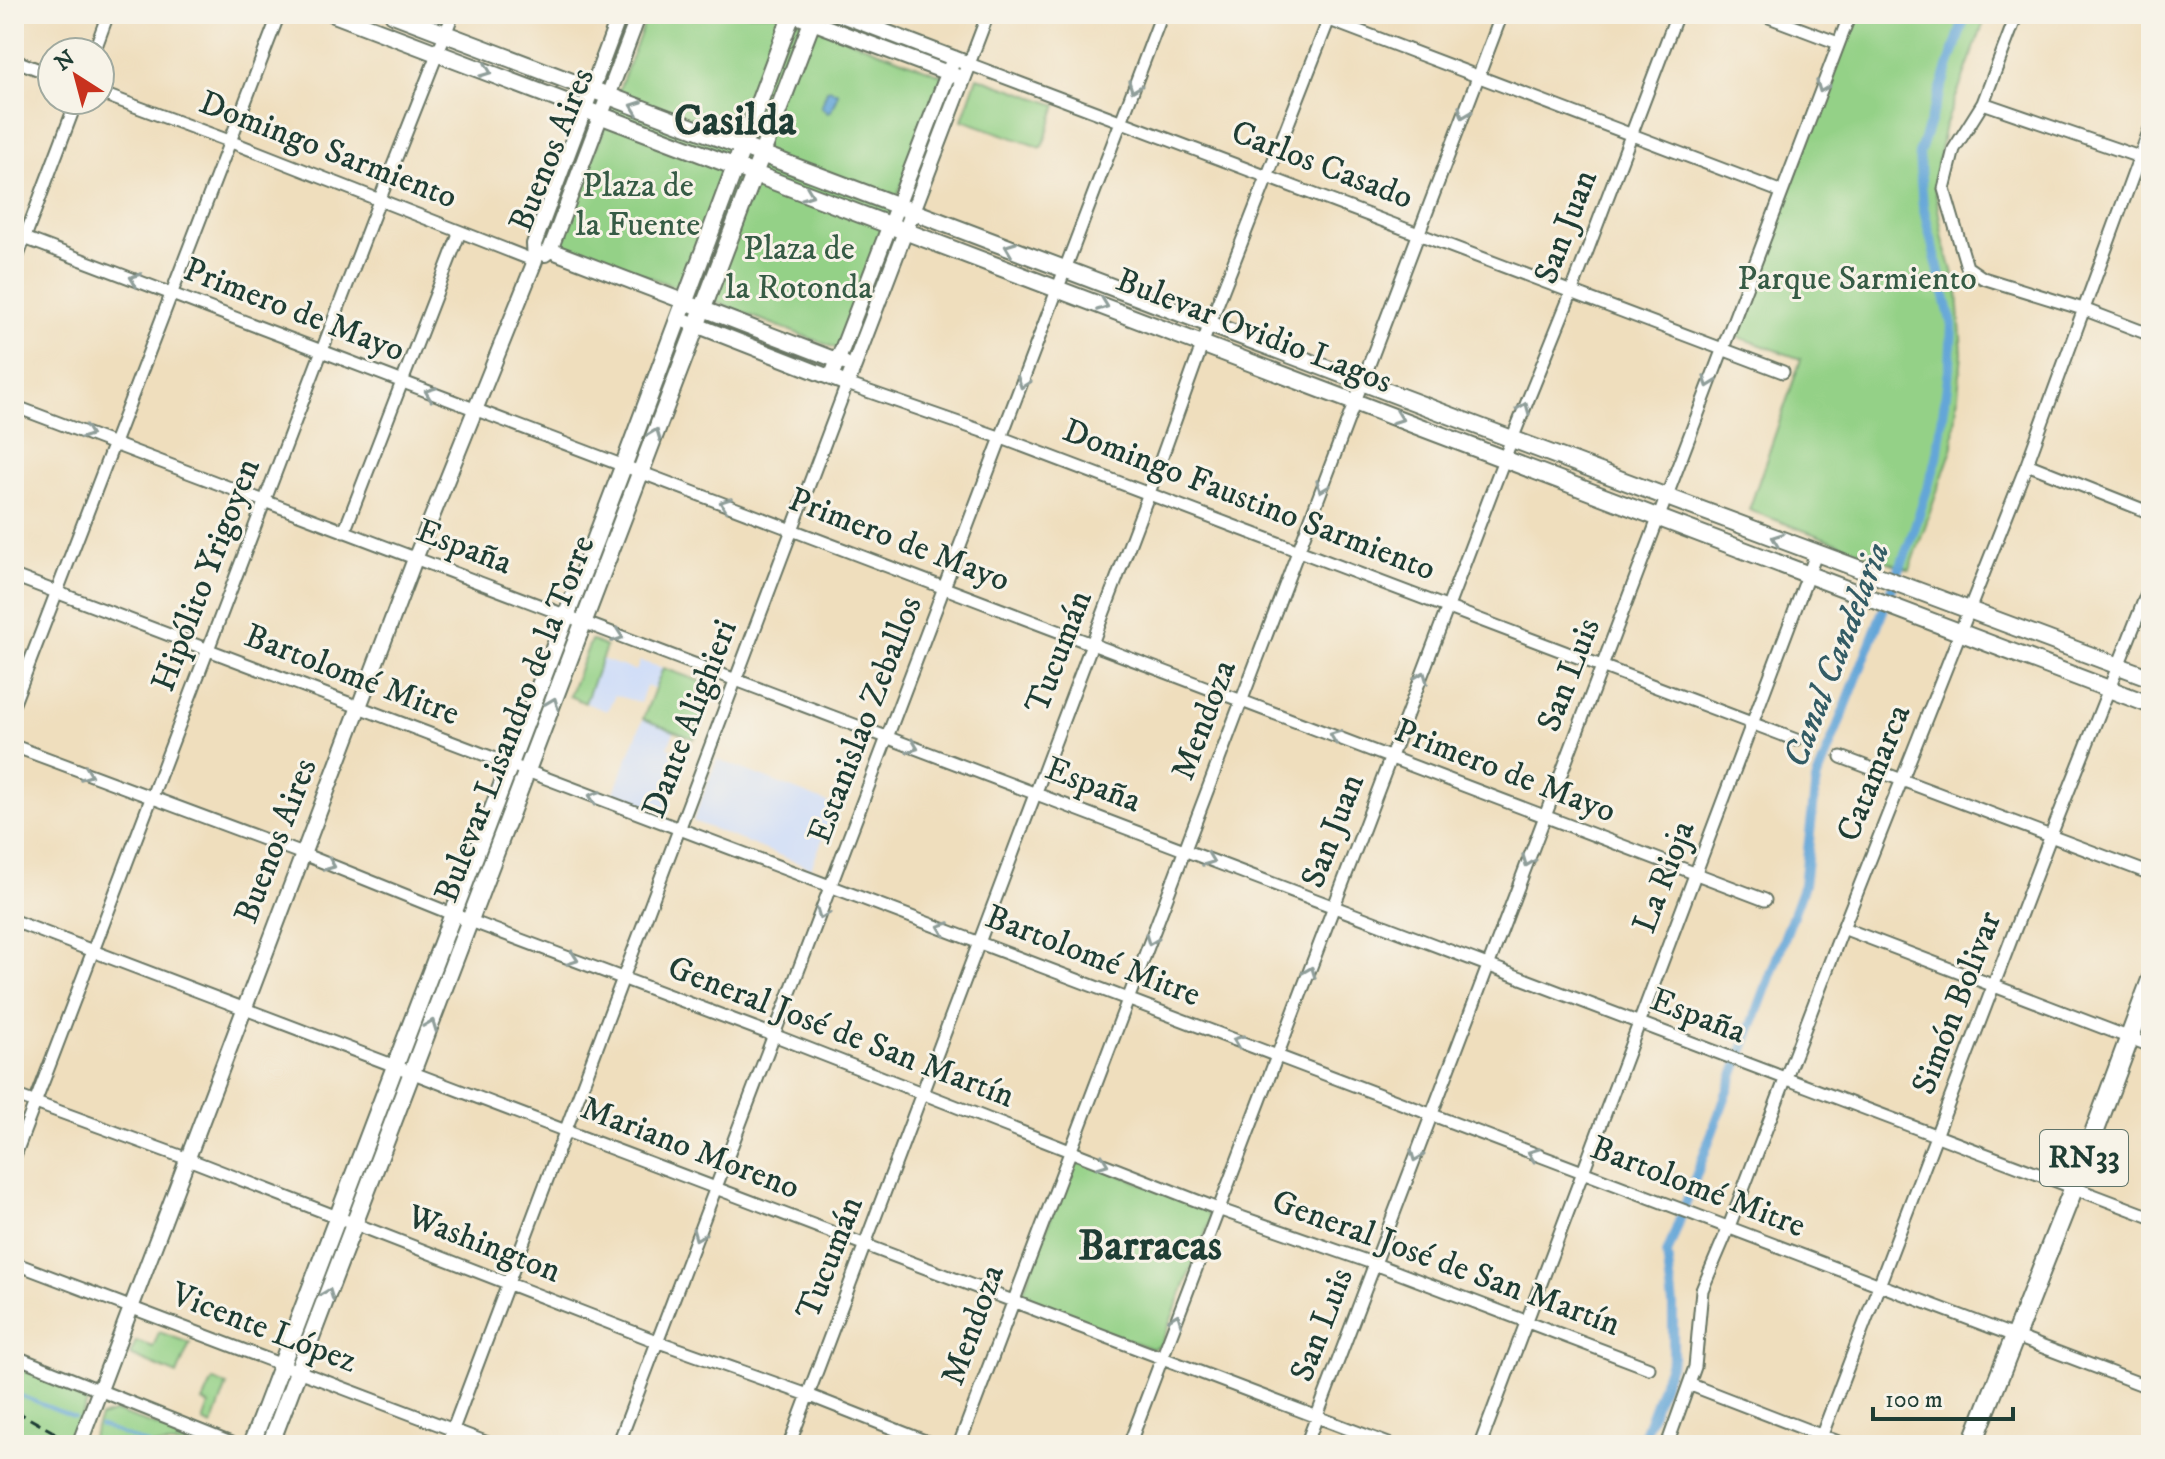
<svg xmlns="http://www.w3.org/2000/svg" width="2165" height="1459" font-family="'IM FELL DW Pica',serif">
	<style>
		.built { fill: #ccdbf9 }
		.green { fill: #94d187; stroke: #5a875e; stroke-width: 2 }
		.water { fill: #63a6d8; stroke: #417286; stroke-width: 2 }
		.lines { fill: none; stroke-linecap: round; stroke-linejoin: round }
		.stream { stroke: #63a6d8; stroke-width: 3 }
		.canal { stroke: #63a6d8; stroke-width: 10 }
		.minor-casing { stroke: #687564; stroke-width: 15 }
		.tertiary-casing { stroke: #687564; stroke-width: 18 }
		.secondary-casing { stroke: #687564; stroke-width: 20 }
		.trunk-casing { stroke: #687564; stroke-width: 22 }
		.minor { stroke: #fff; stroke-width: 11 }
		.tertiary { stroke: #fff; stroke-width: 14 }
		.secondary { stroke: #fff; stroke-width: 16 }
		.trunk { stroke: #fff; stroke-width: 18 }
		.rail { stroke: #1f3d34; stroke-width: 3; stroke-dasharray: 12 6; stroke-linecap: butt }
		.oneway { stroke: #8f9e9a }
		.labels { text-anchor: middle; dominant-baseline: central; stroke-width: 6; stroke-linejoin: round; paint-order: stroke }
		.shield { fill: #f7f3e8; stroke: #60746a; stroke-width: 2 }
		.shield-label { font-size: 32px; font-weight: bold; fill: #1f3d34 }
		.street-label { font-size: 34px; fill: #1f3d34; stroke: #f7f3e8 }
		.park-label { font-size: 34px; fill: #365b45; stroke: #f7f3e8 }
		.water-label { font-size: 36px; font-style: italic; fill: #335c65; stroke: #f7f3e8 }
		.district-label { font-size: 42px; font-weight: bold; fill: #1f3d34; stroke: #f7f3e8 }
	</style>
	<rect width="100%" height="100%" fill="#f7f3e8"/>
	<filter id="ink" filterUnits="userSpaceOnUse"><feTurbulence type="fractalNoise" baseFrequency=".0125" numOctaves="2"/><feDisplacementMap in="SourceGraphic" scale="16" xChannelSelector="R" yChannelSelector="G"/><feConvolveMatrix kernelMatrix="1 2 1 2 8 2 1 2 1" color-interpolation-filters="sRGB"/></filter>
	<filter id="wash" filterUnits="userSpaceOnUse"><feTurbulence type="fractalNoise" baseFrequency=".006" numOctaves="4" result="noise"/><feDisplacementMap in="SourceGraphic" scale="32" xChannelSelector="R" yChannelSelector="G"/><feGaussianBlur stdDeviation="1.8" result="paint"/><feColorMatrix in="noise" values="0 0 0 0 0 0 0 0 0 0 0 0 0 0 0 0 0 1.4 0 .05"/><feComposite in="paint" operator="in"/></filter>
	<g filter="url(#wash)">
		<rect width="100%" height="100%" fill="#efdebd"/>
		<path class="built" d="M601,659L636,671L640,661L663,668L655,689L646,686L640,703L615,695L607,711L585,703Z
			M643,719L674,732L668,747L689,755L665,811L654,807L652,811L613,795Z
			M717,759L836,806L811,868L693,821Z"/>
		<path class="green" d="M648,14H782L944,76L838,349L560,243Z
			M1855,14H1987L1944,129L1934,183L1943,239L1958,292L1962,353L1953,446L1910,570L1749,510L1801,359L1735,336Z
			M977,77L1057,105L1042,148L962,120Z
			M591,640L606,647L585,703L569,696Z
			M663,668L714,686L694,739L643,719Z
			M513,783L517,785L468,911L462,909L508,785Z
			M455,932L460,934L410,1061L405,1059L450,935Z
			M399,1083L404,1085L354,1211L349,1209L394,1085Z
			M1082,1160L1204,1208L1211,1219L1161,1345L1152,1349L1026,1302L1022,1294L1070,1166Z
			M341,1232L346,1234L296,1361L291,1359L336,1235Z
			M159,1332L190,1343L177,1375L130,1355L136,1341L153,1347Z
			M14,1366L89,1398L69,1445H14Z
			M213,1380L227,1385L212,1426L203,1422L209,1405L203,1402Z
			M116,1412L211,1445H89L100,1417Z"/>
		<path class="water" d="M830,89L838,93L831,111L828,113L821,107L827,90Z"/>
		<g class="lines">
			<path class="stream" d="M14,1393L75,1417
				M100,1426L151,1445"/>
			<path class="canal" d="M1640,1445L1673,1357V1305L1667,1254L1804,885L1816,781L1910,542L1937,458L1950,363L1952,325L1923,206L1919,154L1966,14"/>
		</g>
	</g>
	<g filter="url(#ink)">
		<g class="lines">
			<g class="minor-casing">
				<path id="minor" d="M988,14L969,64L1783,372
					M1314,14L1782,192
					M1761,14L1838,43
					M2017,14L1983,103L1954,149L1944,189L1967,267L1983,278L2083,309L2151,335
					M94,52L108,14
					M14,60L52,75
					M100,93L229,141L535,261
					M1983,103L2151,161
					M14,234L1765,900
					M14,266L77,100
					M14,406L2151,1217
					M2027,464L2151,513
					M344,532L460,232
					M14,576L2151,1388
					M14,703L279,14
					M14,746L303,854L452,914L776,1036L1218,1209L1375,1264L1649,1368
					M1841,757L2151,874
					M14,921L1391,1445
					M1843,928L2151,1046
					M14,1095L188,1159L656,1341L808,1395L935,1445
					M14,1158L379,201L453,14
					M14,1263L493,1445
					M14,1356L236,1445
					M1691,1385L1846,1445
					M447,1445L847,384L1002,438L1796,740
					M618,1445L1162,14
					M789,1445L1149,493L1210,323L1331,14
					M959,1445L1502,14
					M1129,1445L1508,449L1572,291L1677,14
					M1306,1445L1850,14
					M1480,1445L1816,554
					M1667,1445L1695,1367L1702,1290L1728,1229L1843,928L2027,464L2151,126
					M1818,1445L2051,835L2151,583"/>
			</g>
			<g class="tertiary-casing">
				<path id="tertiary" d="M791,14L956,76
					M550,250L844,363
					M545,254L550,250L639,14
					M686,321L847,384L969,64L839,14
					M831,378L954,58
					M79,1445L415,559L535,261L534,244L620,14"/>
			</g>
			<g class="secondary-casing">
				<path id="secondary" d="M334,14L2151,705
					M393,14L1512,439L2151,678
					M251,1445L623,467L792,14
					M270,1445L815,14"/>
			</g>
			<g class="trunk-casing">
				<path id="trunk" d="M1972,1445L2074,1187L2151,980"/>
			</g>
			<use href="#minor" class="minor"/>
			<use href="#tertiary" class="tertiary"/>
			<use href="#secondary" class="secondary"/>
			<use href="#trunk" class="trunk"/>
			<path class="rail" d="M14,1410L77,1445"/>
		</g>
		<defs><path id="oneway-chevron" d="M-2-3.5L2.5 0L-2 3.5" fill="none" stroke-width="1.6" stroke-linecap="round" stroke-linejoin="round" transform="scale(2)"/></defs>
		<g class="oneway">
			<use href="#oneway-chevron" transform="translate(486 71) rotate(21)"/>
			<use href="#oneway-chevron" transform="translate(1134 87) rotate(111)"/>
			<use href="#oneway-chevron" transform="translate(1822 87) rotate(111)"/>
			<use href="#oneway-chevron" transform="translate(636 107) rotate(-159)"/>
			<use href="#oneway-chevron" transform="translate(1464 113) rotate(111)"/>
			<use href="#oneway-chevron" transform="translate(808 194) rotate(21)"/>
			<use href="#oneway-chevron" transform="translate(1010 248) rotate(-159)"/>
			<use href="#oneway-chevron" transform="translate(135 279) rotate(-159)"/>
			<use href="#oneway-chevron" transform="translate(1103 305) rotate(21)"/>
			<use href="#oneway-chevron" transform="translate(1709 382) rotate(110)"/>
			<use href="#oneway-chevron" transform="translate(1023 383) rotate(110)"/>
			<use href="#oneway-chevron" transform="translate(430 393) rotate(-159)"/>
			<use href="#oneway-chevron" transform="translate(1524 408) rotate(-68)"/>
			<use href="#oneway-chevron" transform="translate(1398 418) rotate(21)"/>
			<use href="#oneway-chevron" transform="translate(87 433) rotate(21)"/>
			<use href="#oneway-chevron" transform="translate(655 434) rotate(-69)"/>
			<use href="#oneway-chevron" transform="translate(1322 487) rotate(111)"/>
			<use href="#oneway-chevron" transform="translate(725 504) rotate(-160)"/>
			<use href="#oneway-chevron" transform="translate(1777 539) rotate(-159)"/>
			<use href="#oneway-chevron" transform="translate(618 636) rotate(20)"/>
			<use href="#oneway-chevron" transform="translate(1422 677) rotate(-69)"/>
			<use href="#oneway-chevron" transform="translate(553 703) rotate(-69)"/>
			<use href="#oneway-chevron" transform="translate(1335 736) rotate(-159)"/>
			<use href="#oneway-chevron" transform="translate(913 747) rotate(21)"/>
			<use href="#oneway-chevron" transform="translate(87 774) rotate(21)"/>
			<use href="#oneway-chevron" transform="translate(594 797) rotate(-160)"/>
			<use href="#oneway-chevron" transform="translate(1209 860) rotate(21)"/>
			<use href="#oneway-chevron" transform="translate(1528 861) rotate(111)"/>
			<use href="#oneway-chevron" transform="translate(330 865) rotate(22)"/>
			<use href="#oneway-chevron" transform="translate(822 914) rotate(111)"/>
			<use href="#oneway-chevron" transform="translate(943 928) rotate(-159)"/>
			<use href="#oneway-chevron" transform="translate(1151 940) rotate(111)"/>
			<use href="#oneway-chevron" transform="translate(573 959) rotate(20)"/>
			<use href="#oneway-chevron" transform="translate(1310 972) rotate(-69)"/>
			<use href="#oneway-chevron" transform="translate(431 1025) rotate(-69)"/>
			<use href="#oneway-chevron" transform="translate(1238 1041) rotate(-159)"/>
			<use href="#oneway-chevron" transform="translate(1533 1154) rotate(-159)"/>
			<use href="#oneway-chevron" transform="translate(1416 1156) rotate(111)"/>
			<use href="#oneway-chevron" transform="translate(1103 1163) rotate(21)"/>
			<use href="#oneway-chevron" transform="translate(698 1235) rotate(112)"/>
			<use href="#oneway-chevron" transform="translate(328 1294) rotate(-69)"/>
			<use href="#oneway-chevron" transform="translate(1176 1319) rotate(-69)"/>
		</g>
	</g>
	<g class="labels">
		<rect class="shield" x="2040" y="1130" width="88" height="56" rx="6"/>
		<g class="shield-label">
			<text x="2084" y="1158">RN33</text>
		</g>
		<g class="street-label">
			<text transform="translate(328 150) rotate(21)">Domingo Sarmiento</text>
			<text transform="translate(552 150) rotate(-68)">Buenos Aires</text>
			<text transform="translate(1322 165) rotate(21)">Carlos Casado</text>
			<text transform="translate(1566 227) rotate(-69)">San Juan</text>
			<text transform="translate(294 310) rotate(21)">Primero de Mayo</text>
			<text transform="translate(1254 331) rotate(21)">Bulevar Ovidio Lagos</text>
			<text transform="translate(1249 500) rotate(21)">Domingo Faustino Sarmiento</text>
			<text transform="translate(899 540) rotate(21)">Primero de Mayo</text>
			<text transform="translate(464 547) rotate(21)">España</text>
			<text transform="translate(206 575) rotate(-69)">Hipólito Yrigoyen</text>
			<text transform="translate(1059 652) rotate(-69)">Tucumán</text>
			<text transform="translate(352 675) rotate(21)">Bartolomé Mitre</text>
			<text transform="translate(1569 675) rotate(-69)">San Luis</text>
			<text transform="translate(515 719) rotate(-69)">Bulevar Lisandro de la Torre</text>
			<text transform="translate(690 719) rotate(-69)">Dante Alighieri</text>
			<text transform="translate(865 720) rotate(-69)">Estanislao Zeballos</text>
			<text transform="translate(1204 720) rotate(-69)">Mendoza</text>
			<text transform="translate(1505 771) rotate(21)">Primero de Mayo</text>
			<text transform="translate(1874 773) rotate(-68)">Catamarca</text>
			<text transform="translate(1093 785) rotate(21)">España</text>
			<text transform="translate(1333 831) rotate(-69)">San Juan</text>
			<text transform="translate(276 841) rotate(-69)">Buenos Aires</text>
			<text transform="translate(1664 877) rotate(-69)">La Rioja</text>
			<text transform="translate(1093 956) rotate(21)">Bartolomé Mitre</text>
			<text transform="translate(1957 1003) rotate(-69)">Simón Bolivar</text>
			<text transform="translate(1698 1016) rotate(21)">España</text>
			<text transform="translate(841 1032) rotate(21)">General José de San Martín</text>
			<text transform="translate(690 1148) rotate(21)">Mariano Moreno</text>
			<text transform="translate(1698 1187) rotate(21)">Bartolomé Mitre</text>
			<text transform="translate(484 1244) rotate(21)">Washington</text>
			<text transform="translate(830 1258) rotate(-69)">Tucumán</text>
			<text transform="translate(1446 1263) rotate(20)">General José de San Martín</text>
			<text transform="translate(973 1325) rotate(-70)">Mendoza</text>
			<text transform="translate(1322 1325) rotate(-69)">San Luis</text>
			<text transform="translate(264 1328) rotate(21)">Vicente López</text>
		</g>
		<g class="park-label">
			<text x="638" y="186">Plaza de<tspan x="638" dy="39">la Fuente</tspan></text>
			<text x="799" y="249">Plaza de<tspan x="799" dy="39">la Rotonda</tspan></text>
			<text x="1857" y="279">Parque Sarmiento</text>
		</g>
		<g class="water-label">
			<text transform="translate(1837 655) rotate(-69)">Canal Candelaria</text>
		</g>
		<g class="district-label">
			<text x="735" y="122">Casilda</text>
			<text x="1150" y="1247">Barracas</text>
		</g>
	</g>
	<rect width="2165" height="1459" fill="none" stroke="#f7f3e8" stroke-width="48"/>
	<g transform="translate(76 76) rotate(324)"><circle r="38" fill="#f7f3e8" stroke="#a1aaa0" stroke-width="2"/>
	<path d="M0-6L14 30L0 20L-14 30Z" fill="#c8321e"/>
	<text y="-12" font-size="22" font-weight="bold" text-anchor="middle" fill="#1f3d34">N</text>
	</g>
	<path d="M1873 1407v12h140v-12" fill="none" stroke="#1f3d34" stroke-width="4"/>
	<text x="1885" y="1407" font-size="24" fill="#1f3d34" stroke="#f7f3e8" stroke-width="6" paint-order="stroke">100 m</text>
</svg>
